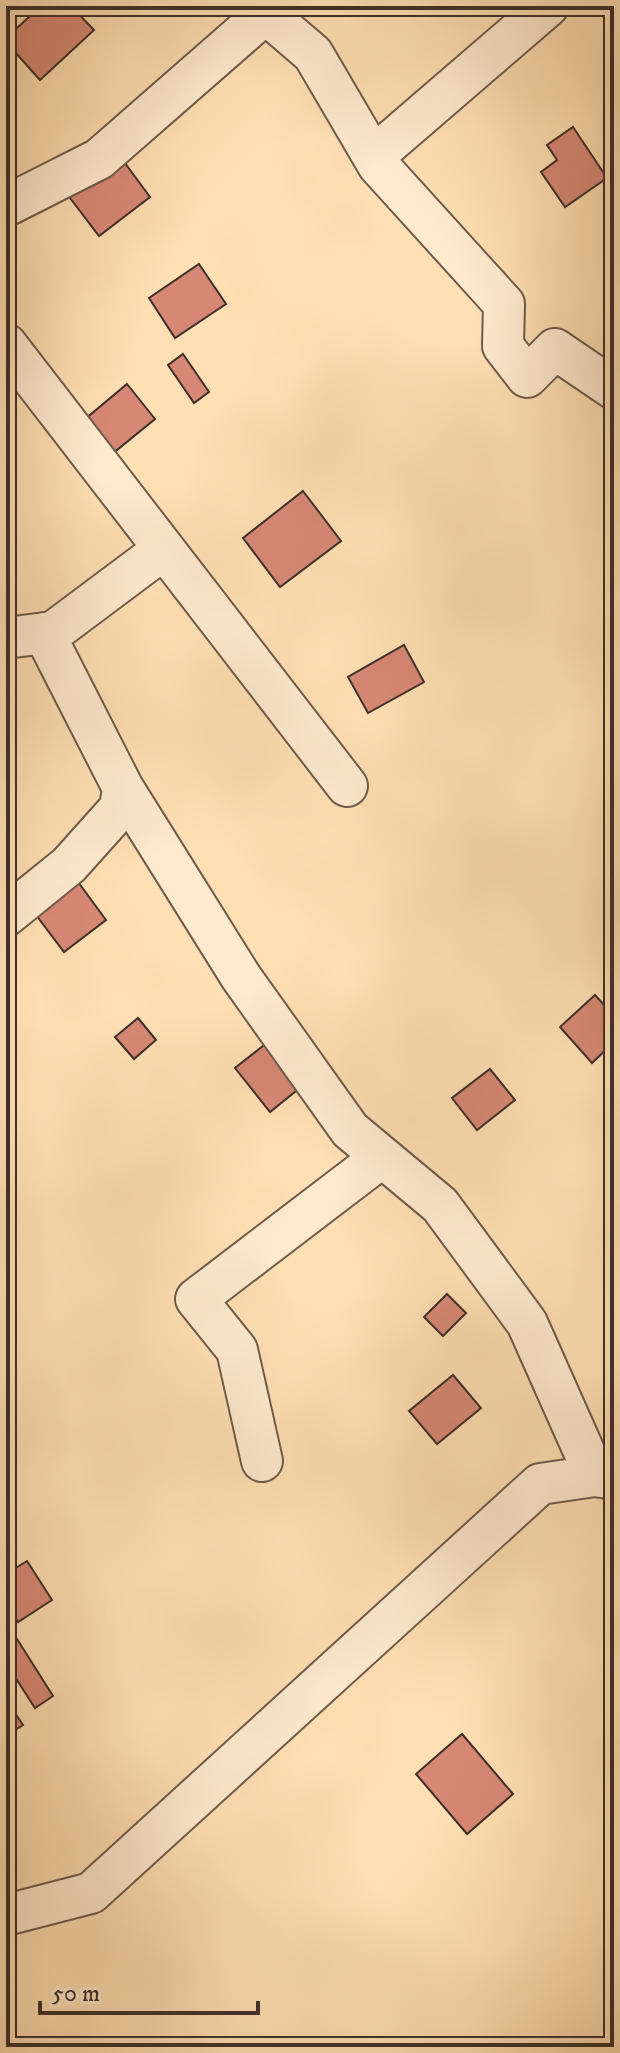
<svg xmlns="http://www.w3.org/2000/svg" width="620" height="2053" font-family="'IM FELL DW Pica',serif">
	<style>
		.building { fill: #d78875; stroke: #3d2f2a; stroke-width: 2 }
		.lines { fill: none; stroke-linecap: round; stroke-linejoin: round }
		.minor-casing { stroke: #6e5b4c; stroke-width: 44 }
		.minor { stroke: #ffeace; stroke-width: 40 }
	</style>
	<rect width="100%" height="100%" fill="#ffdfb3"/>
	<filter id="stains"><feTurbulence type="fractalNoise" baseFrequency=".0025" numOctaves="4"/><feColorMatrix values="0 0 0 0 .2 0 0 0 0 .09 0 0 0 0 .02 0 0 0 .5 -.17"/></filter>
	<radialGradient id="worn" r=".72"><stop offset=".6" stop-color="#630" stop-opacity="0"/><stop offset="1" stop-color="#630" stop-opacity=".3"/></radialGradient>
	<path class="building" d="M41,6H71L94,30L40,80L6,42V38Z
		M573,127L607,178L565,207L541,172L557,160L547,145Z
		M119,155L150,197L99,236L67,194Z
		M199,264L226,304L175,338L149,298Z
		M183,354L209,392L194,403L168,365Z
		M127,384L155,419L112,454L84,420Z
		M303,491L341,541L280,587L243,538Z
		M404,645L424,682L368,713L348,677Z
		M73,875L106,920L64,952L30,907Z
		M595,995L614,1016V1042L592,1063L560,1027Z
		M138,1018L156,1040L134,1059L115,1037Z
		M278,1034L312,1078L270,1112L235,1068Z
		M490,1069L515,1100L477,1130L452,1098Z
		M447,1294L466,1313L443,1336L424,1317Z
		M453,1375L481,1408L437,1444L409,1411Z
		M27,1561L52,1600L18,1622L6,1604V1574Z
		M17,1639L53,1696L35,1708L6,1663V1646Z
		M11,1707L23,1725L6,1736V1711Z
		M462,1734L513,1794L467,1834L416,1774Z"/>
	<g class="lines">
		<g class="minor-casing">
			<path id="minor" d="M257,6L313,54L378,165L504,304L503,346L527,377L555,349L614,389
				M374,156L548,6
				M6,206L99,159L266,13
				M6,344L347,786
				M44,633L123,788L241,977L350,1130L440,1205L527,1323L595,1476
				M6,638L53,632L164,549
				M6,916L69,865L120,808L123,788
				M262,1461L237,1350L196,1299L382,1157
				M6,1915L91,1893L540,1484L595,1476L614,1479"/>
		</g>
		<use href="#minor" class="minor"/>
	</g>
	<rect width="620" height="2053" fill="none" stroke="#ffdfb3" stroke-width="32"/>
	<rect x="8" y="8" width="604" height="2037" fill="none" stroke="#3d2f2a" stroke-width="4"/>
	<rect x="16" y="16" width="588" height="2021" fill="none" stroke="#3d2f2a" stroke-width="2"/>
	<path d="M40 2001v12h218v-12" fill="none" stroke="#3d2f2a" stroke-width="4"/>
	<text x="52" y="2001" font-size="24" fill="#3d2f2a" stroke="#ffeace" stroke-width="6" paint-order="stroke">50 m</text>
	<rect width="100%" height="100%" filter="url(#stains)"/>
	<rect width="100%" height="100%" fill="url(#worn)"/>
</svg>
